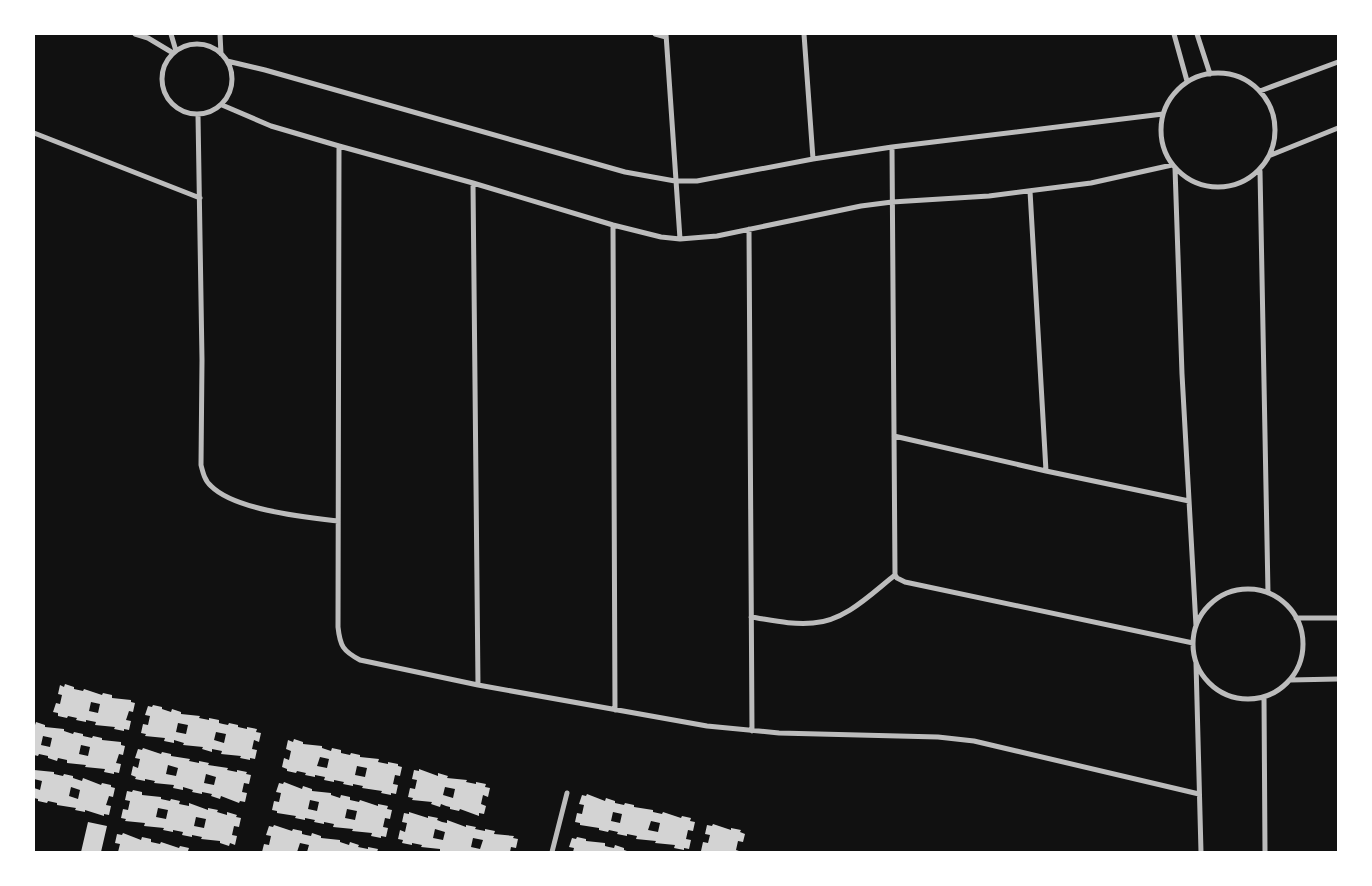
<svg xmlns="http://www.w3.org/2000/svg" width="1372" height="886" font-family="'IBM Plex Sans',sans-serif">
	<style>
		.building { fill: #d3d3d3; fill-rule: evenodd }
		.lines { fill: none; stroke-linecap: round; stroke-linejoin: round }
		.minor { stroke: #bcbcbc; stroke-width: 5 }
	</style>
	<rect width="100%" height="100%" fill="#111"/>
	<path class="building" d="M65,684L74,687V689L83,691L84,689L102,695L103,693L112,695V698L131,700V702L135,703L133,712L129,711L126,720L131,721L129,730L124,729V731L114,729L115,727L95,725L96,722L86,720V722L76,720L77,718L68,716L67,718L58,716V713L53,712L56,703L60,704L62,695L58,694L60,685L64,687ZM91,702L100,704L98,713L89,711Z
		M153,705L162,707V709L171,712L172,709L181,712V714L200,716L199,718L209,720V718L219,720V723L223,724L228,725L229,723L238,725V727L247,729V727L257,729L256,732L261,733L259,742L254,740L252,749L257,750L255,759L250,758V760L240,758L241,756L221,754L222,751L212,749V752L202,749L203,747L183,745L184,743L174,740V743L164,741L165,738L145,736L146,734L141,733L143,724L148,725L150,716L145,715L148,706L152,707ZM178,723L188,725L186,734L176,732ZM216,732L226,734L224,743L214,740Z
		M36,722L45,725V727L64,729V731L73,734L74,732L83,734V736L92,738L93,736L102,738V740L121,742V745L125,746L123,755L119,754L116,763L121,764L119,773L114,772V774L104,772L105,769L85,767L86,765L67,763V760L58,758L57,761L48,758V756L39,754L38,756L34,755V725H35ZM43,736L52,738L50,747L41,745ZM81,745L90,747L88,756L79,754Z
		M294,739L303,742V744L322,746V748L331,751L332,748L341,750V753L350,755L351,753L360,755V757L379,759L378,762L388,764V762L398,764V766L402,767L400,776L395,775L393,784L398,785L396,794L391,793V795L381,793L382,791L362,788L363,786L353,784V786L343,784L344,782L334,780V782L324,780L325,777L315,775V777L305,775L306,773L297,771L296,773L287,771V769L282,767L284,758L289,760L291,751L286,749L288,740L293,742ZM320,757L329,759L327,768L317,766ZM357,766L367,768L365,777L355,775Z
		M143,748L161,754L162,752L171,754V756L190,759L189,761L199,763V761L209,763L208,765L228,768L227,770L237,772V770L247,772L246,774L251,775L249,784L244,783L242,792L247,793L245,802L240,801L239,803L221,796L220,799L211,796L212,794L202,792V794L192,792L193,790L183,787V790L173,788L174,785L154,783L155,781L145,779V781L135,779L136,777L131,775L133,766L138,768L140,759L135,758L138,749L142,750ZM168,765L178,768L176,776L166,774ZM206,774L216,777L214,785L204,783Z
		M419,769L438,776V773L448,776L447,778L467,780L466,782L476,784V782L486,784L485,787L490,788L488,797L483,795L481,804L486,806L484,814L479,813V816L460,809L459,811L450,809V807L446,806L441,804L440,807L431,804L432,802L412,800L413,798L408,797L410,788L415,789L417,780L412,779L414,770L419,771ZM445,787L455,789L453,798L443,795Z
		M34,770L54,772V774L63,776L64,774L73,776V778L82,781L83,778L101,785L102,783L111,785V787L115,788L113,797L109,796L106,805L111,806L109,815L104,814V816L85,810V812L75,810L76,808L57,805V803L48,801L47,803L38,801V799L34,798V788L40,790L42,781L34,779ZM71,787L80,790L78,799L69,796Z
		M284,782L302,789L303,786L312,789V791L331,793V795L340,798L341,795L350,797V800L359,802L360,800L378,806V804L388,806L387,809L392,810L390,819L385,818L383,827L388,828L386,837L381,836V838L371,836L372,833L352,831L353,829L333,827L334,824L324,822V824L314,822L315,820L305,818V820L295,818L296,816L277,813V811L272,810L274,801L279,802L281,793L276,792L279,783L283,784ZM310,800L319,802L317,811L308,809ZM347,809L357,811L355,820L345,818Z
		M133,790L142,792V795L161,797V799L170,801L171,799L180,801L179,804L189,806V803L208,810V808L218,810L217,812L227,815V812L237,815L236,817L241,818L239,827L234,826L232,835L237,836L235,845L230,843L229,846L220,843V841L201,839L202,837L192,835V837L182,835L183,832L173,830V832L163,830L164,828L144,826L145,823L125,821L126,819L121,818L123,809L128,810L130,801L125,800L127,791L132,792ZM158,808L168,810L166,819L156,817ZM196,817L206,819L204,828L194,826Z
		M587,794L605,801L606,798L615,801V803L624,805L625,803L634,805V807L653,810V812L662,814L663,812L681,818L682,816L691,818L690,821L695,822L693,831L688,830L686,839L691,840L689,849L684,848V850L674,848L675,845L655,843L656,841L636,839L637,836L627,834V836L617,834L618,832L609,830L608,832L599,830V828L580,825V823L575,822L577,813L582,814L584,805L579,804L582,795L586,796ZM613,812L622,814L620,823L611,821ZM651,821L660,823L658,832L648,830Z
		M409,812L428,818V816L438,818L437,820L442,822L447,823V820L466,827V825L476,827L475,829L485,831V829L495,831L494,834L514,836L513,838L518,839L516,848L511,847L510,852H443L440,851V849L421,847L422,845L412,843V845L402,843L403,840L398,839L400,830L405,832L407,823L402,822L404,813L409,814ZM435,829L445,832L443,840L433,838ZM473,838L483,840L480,849L471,847Z
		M88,822L107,826L101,852H81Z
		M713,824L731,830V828L741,830L740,832L745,834L743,842L738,841L736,850L742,852L701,851L703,842L708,843L710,835L705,834L707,825L712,826Z
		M274,825L292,831L293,829L302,831V834L306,835L311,836L312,833L321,836V838L340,840V842L349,845L350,842L359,845L358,847L368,849V847L378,849L377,852H307L309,845L300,843L297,852H262L264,844L269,845L271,836L266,835L269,826L273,827Z
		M123,833L141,840L142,837L151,839V842L160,844L161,842L179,848L180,846L189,848L188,851L192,852H155L149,851L148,852H118L120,844L115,843L117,834L122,835Z
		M577,837L586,839V841L605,843V846L609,847L614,848L615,845L624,848V850L630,852H573L574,848L569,847L572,838L576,839Z"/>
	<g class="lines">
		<path class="minor" d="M135,34L148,38L173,53
			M171,34L176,51
			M220,34L221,54
			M655,34L666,37
			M666,34L680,239
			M804,34L813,159
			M1174,34L1187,81
			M1197,34L1210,74
			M162 79a35 35 0 1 1 70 0a35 35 0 1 1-70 0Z
			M227,61L265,70L625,172L675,181H697L813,159L892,147L1163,114
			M1161 130a57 57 0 1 1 114 0a57 57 0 1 1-114 0Z
			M1260,91L1338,62
			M222,105L271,126L339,146L473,183L613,225L661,237L680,239L717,236L861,206L892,202L989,196L1091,183L1172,165
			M198,115L202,360L201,465C203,473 205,481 211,486C235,510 304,517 338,521
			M34,133L200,198
			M339,146L338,627C340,646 343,651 360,660L478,685L707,726L779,733L938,737L974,741L1199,794
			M892,147L895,575
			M1271,155L1338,128
			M1175,168L1182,374L1196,626
			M1260,171L1268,593
			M473,183L478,685
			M1030,191L1046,471
			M613,225L615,710
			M749,229L752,731
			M894,436L1046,471L1189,501
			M895,575L897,578L905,582L1193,643
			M1193 644a55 55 0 1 1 110 0a55 55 0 1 1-110 0Z
			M751,617C771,620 792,625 813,623C845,621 871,594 895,575
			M1296,618H1338
			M1196,663L1201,852
			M1290,680L1338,679
			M1264,697L1265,852
			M552,852L567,793"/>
	</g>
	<rect width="1372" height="886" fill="none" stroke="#ffffff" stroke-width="70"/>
</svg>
